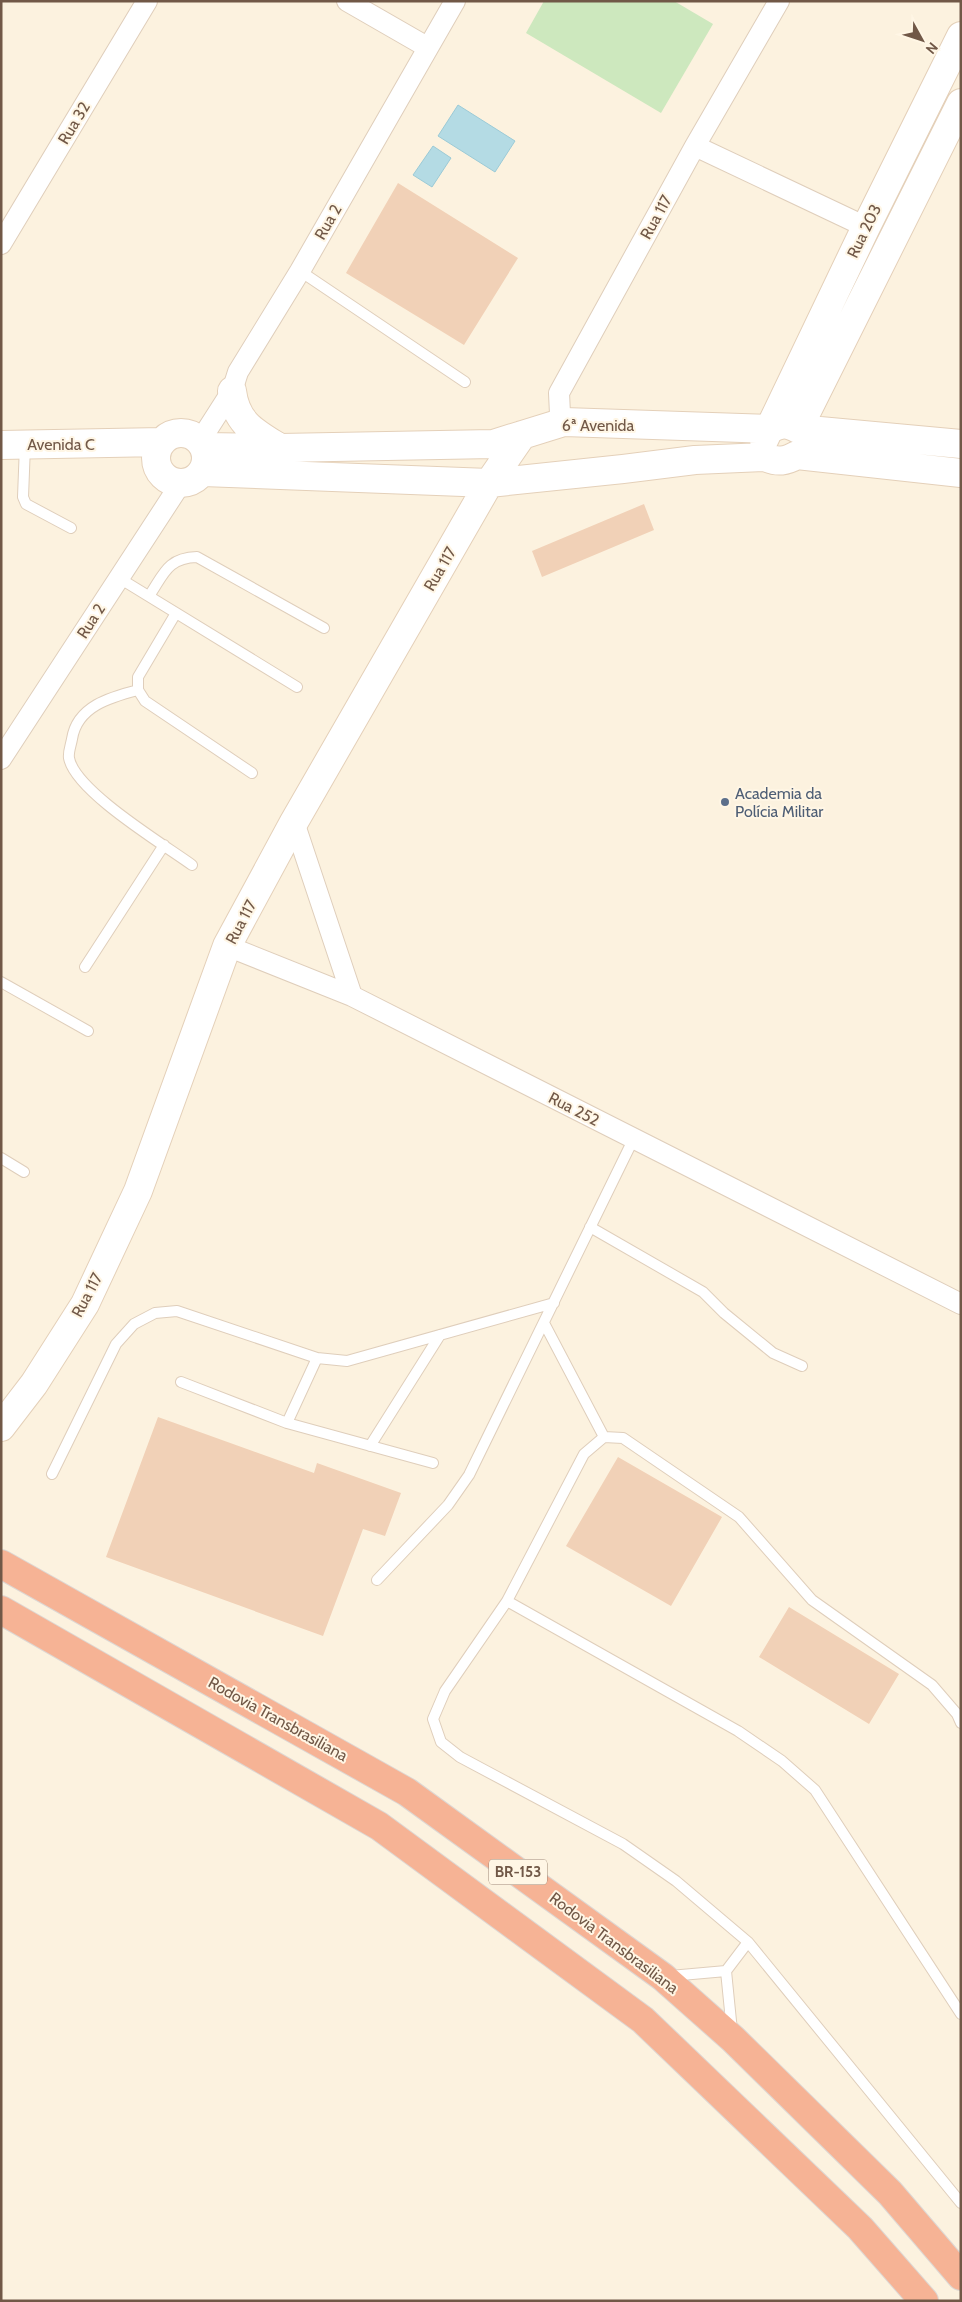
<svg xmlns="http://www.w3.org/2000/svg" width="962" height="2302" font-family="Cabin,sans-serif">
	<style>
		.green { fill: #cde8be }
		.water { fill: #b4dbe4; stroke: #9bcad6 }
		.building { fill: #f1d1b7 }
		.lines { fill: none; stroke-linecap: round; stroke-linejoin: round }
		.lane-casing { stroke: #dfcebb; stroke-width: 12 }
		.street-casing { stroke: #dfcebb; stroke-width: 22 }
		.secondary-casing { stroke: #e4d0b9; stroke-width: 30 }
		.highway-casing { stroke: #ddd7d3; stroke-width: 30 }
		.lane { stroke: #fff; stroke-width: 10 }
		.street { stroke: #fff; stroke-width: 20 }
		.secondary { stroke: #fff; stroke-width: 28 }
		.highway { stroke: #f6b395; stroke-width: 28 }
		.service-dot { fill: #5c6f8a; stroke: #fff6e5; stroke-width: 2 }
		.labels { text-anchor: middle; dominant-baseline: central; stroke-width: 4; stroke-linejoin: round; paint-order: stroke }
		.shield { fill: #fff6e5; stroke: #9c8776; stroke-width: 1 }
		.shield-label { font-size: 15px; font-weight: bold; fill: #715847 }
		.street-label { font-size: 16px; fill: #715847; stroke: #fff6e5 }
		.service-label { font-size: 16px; fill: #4e5e75; stroke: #fff6e5; text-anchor: start }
	</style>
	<rect width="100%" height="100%" fill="#fcf2df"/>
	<path class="green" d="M544,1H674L713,24L661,113L526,33Z"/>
	<path class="water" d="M458,105L515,141L495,172L438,136Z
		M433,146L451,158L432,187L413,175Z"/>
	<path class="building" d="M398,183L518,258L464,345L346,273Z
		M644,504L654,530L542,577L532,551Z
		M158,1417L314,1473L317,1463L401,1493L385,1536L363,1529L323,1636L106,1557Z
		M618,1457L722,1517L671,1606L566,1546Z
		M789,1607L899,1674L869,1724L759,1657Z"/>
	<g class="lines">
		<g class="lane-casing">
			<path id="lane" d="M300,271L465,382
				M25,445L23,497L26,504L71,528
				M119,578L297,687
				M149,596C164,574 167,558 197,557L324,628
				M176,613L138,677V690L145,701L252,773
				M138,690C111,697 77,706 72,739C71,745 68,752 69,758C75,791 163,844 192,865
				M85,967L164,845
				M1,982L88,1031
				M1,1158L24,1172
				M590,1227L703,1292L724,1313L773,1353L802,1366
				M544,1323L604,1437
				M181,1382L287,1423L433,1463
				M287,1423L317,1358
				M370,1446L440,1335
				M52,1474L116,1344L134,1324L155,1313L177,1311L317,1358L347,1361L554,1303
				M377,1580L448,1505L469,1475L633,1140
				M507,1601L738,1731L782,1761L815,1790L961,2014
				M961,1723L957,1714L932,1685L812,1600L739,1517L623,1438L604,1437L584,1454L507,1601L445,1691L433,1719L441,1742L460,1757L623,1844L676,1881L748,1942L961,2203
				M670,1976L726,1971
				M732,2031L726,1971L748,1942"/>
		</g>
		<g class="street-casing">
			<path id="street" d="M347,1L427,47
				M695,146L866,227
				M1,244L147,1
				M564,422L560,414L559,393L695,146L779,1
				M200,441L232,391L238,372L300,271L455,1
				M1,759L181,483
				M294,822L352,996
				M227,946L352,996L961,1304"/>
		</g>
		<g class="secondary-casing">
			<path id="secondary" d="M232,391C236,423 254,432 280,448
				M798,429L961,103
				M156 458a25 25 0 1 1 50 0a25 25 0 1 1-50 0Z
				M764,440L866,227L961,36
				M1,445L162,442
				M204,447L280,448L493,444L564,422L770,429C782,423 787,423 798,429L961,444
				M203,472L489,483L623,469L695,460L765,457C778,463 786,461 797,455L961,473
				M1,1427L34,1384L85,1304L138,1191L227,946L294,822L489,483L522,435"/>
		</g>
		<g class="highway-casing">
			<path id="highway" d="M1,1564L407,1792L663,1977L733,2039L890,2193L961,2276
				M1,1610L379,1826L643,2020L860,2228L924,2301"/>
		</g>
		<use href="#lane" class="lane"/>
		<use href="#street" class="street"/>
		<use href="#secondary" class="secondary"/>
		<use href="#highway" class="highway"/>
	</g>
	<circle class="service-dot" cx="725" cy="802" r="5"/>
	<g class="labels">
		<rect class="shield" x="489" y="1859.5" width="58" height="25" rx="4"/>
		<g class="shield-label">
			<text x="518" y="1872">BR-153</text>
		</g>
		<g class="street-label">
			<text transform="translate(74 123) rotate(-59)">Rua 32</text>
			<text transform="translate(656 217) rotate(-61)">Rua 117</text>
			<text transform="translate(328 222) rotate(-60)">Rua 2</text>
			<text transform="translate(864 231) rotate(-64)">Rua 203</text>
			<text x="598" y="425">6ª Avenida</text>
			<text x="61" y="444">Avenida C</text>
			<text transform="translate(440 569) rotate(-60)">Rua 117</text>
			<text transform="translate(91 621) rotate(-57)">Rua 2</text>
			<text transform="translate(241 922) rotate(-62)">Rua 117</text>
			<text transform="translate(574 1109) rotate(27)">Rua 252</text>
			<text transform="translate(87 1295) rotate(-62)">Rua 117</text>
			<text transform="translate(278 1719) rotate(29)">Rodovia Transbrasiliana</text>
			<text transform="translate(614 1943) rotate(37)">Rodovia Transbrasiliana</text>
		</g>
		<g class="service-label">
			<text x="735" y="793">Academia da<tspan x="735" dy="18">Polícia Militar</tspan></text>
		</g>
	</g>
	<rect width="962" height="2302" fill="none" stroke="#715847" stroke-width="5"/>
	<g transform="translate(922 40) rotate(130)" stroke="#fff6e5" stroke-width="4" paint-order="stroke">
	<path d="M0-4L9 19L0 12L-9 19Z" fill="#715847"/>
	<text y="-8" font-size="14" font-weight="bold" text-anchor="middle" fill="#715847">N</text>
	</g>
</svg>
